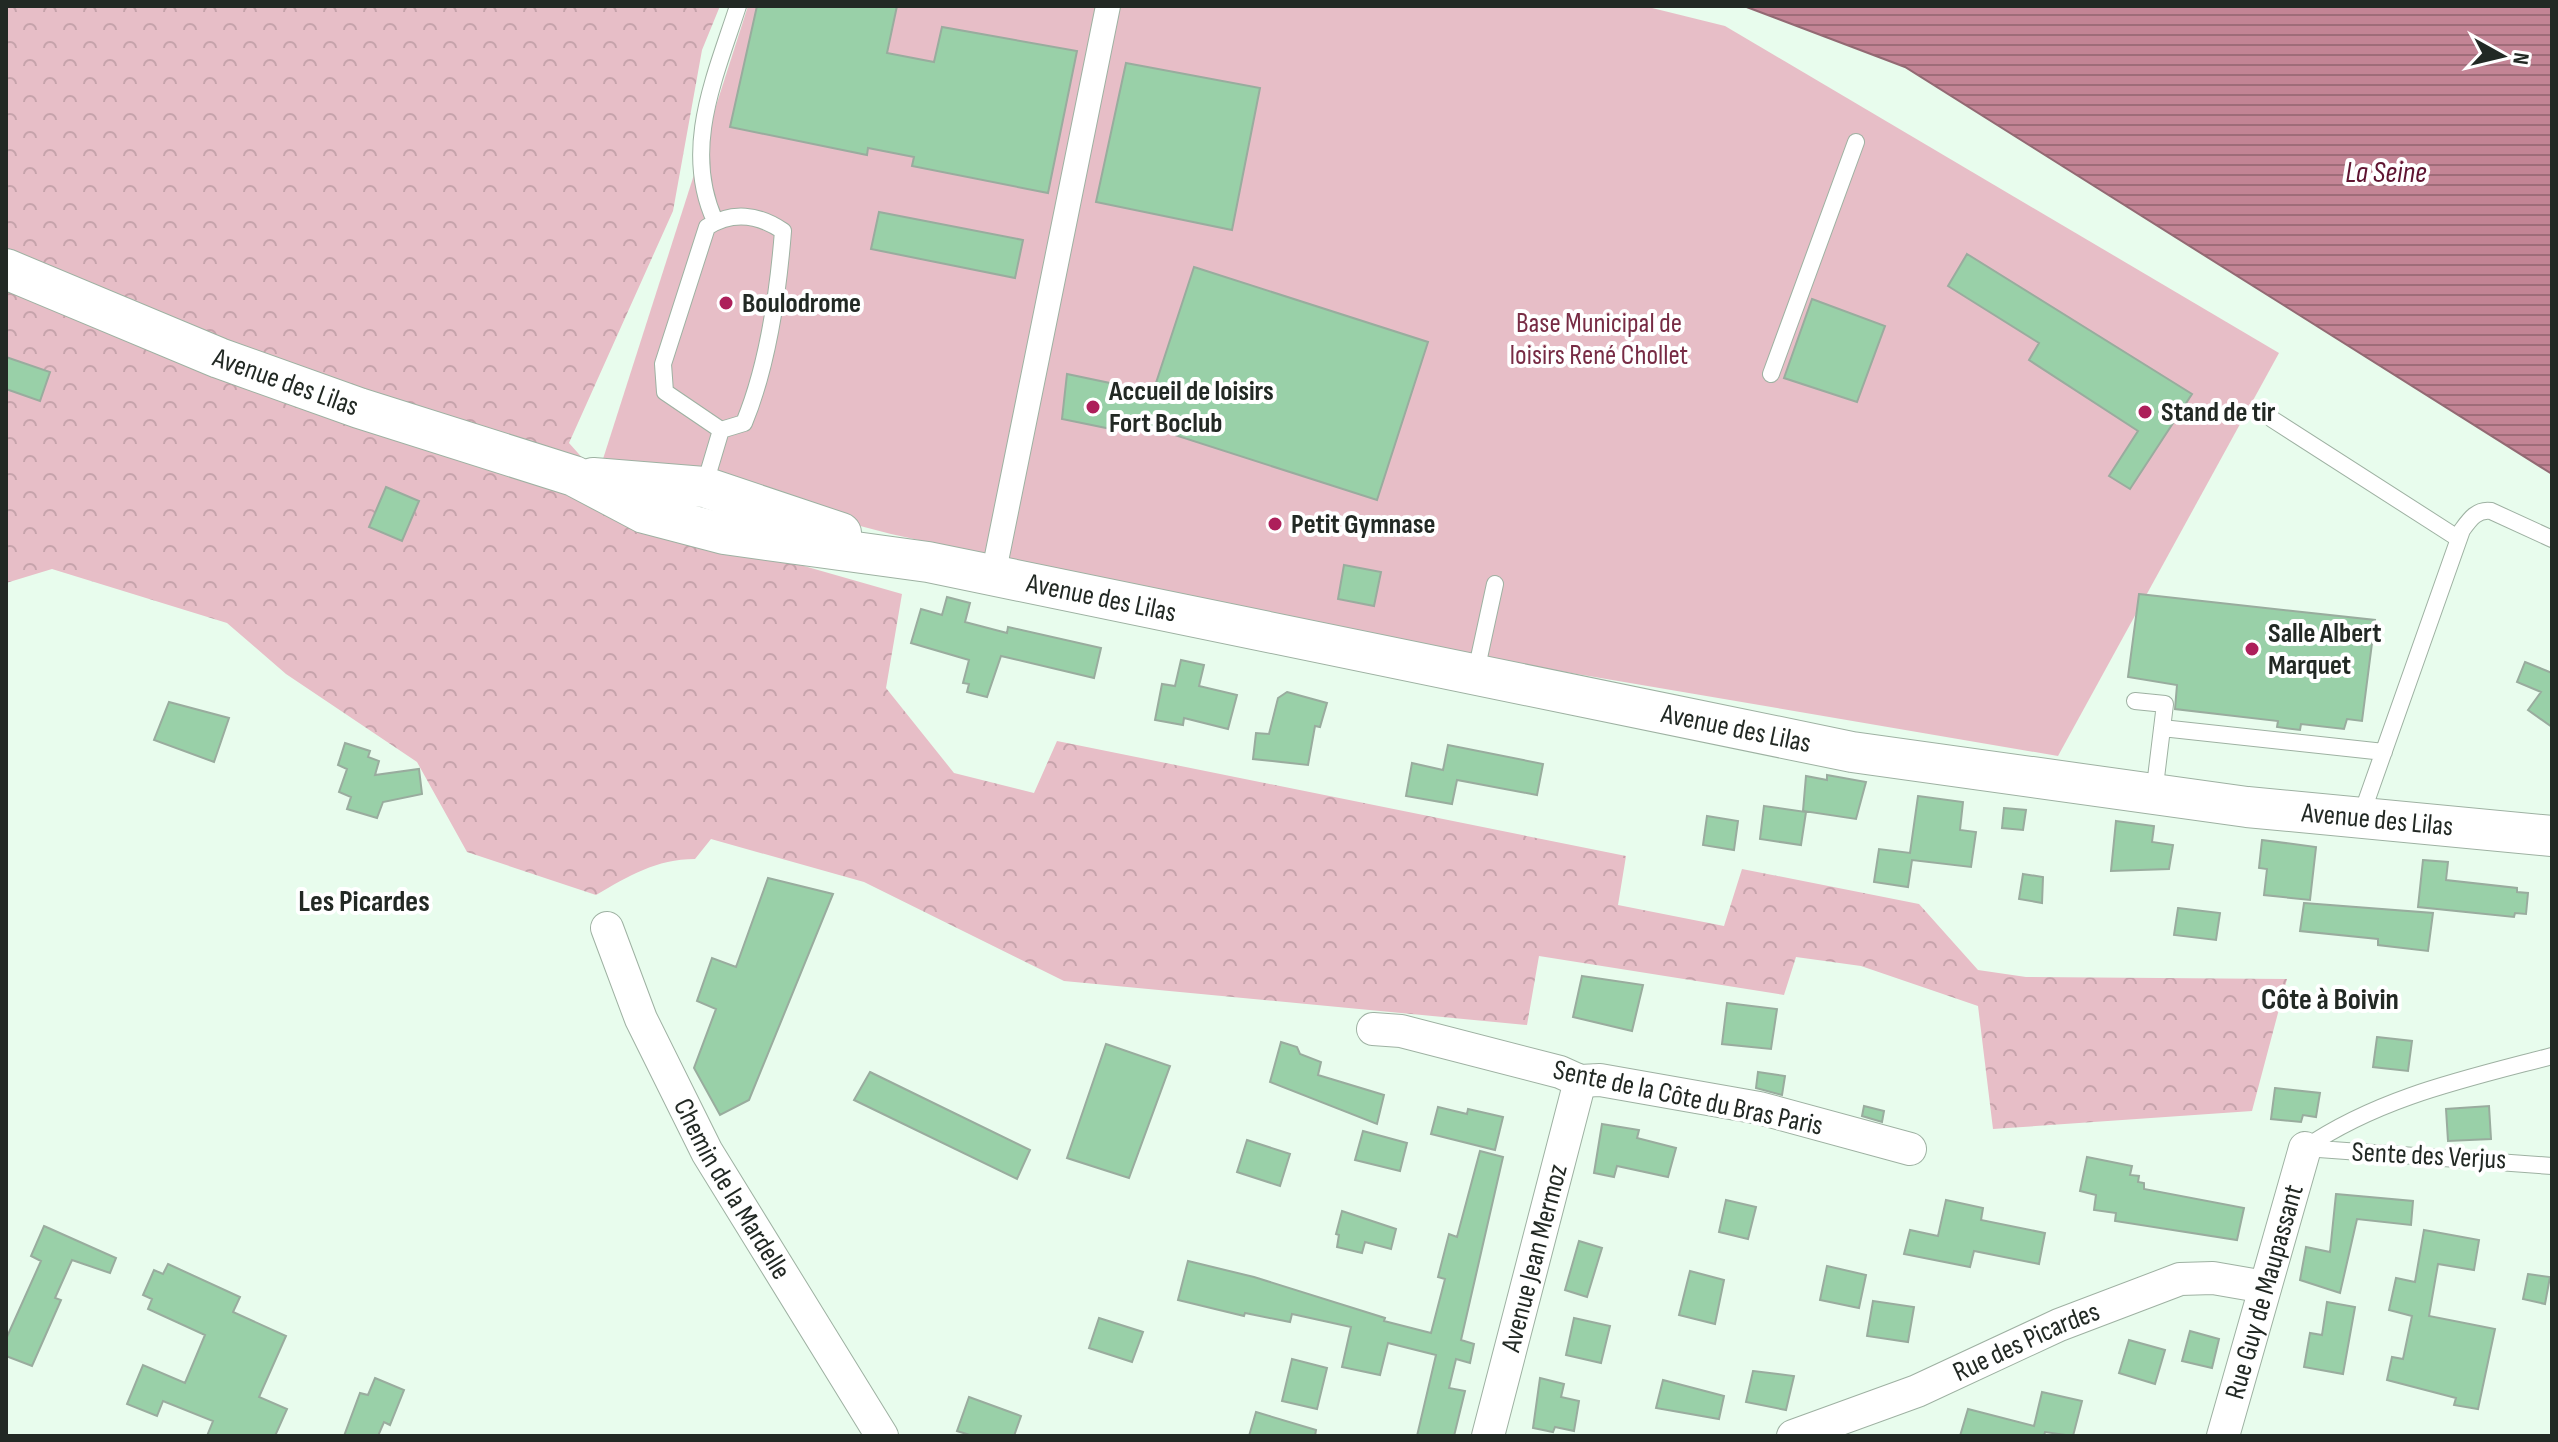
<svg xmlns="http://www.w3.org/2000/svg" width="2558" height="1442" font-family="'Sofia Sans Condensed',sans-serif">
	<style>
		.forest { fill: url(#forest-crowns) }
		.park { fill: #e7bec7 }
		.water { fill: url(#water-rules); stroke: #936973; stroke-width: 2 }
		.building { fill: #99d0a8; stroke: #99ac9e; stroke-width: 2 }
		.lines { fill: none; stroke-linecap: round; stroke-linejoin: round }
		.service-casing { stroke: #9eb1a2; stroke-width: 18 }
		.pedestrian-casing { stroke: #9eb1a2; stroke-width: 26 }
		.minor-casing { stroke: #9eb1a2; stroke-width: 34 }
		.tertiary-casing { stroke: #9eb1a2; stroke-width: 42 }
		.service { stroke: #fff; stroke-width: 16 }
		.pedestrian { stroke: #fff; stroke-width: 24 }
		.minor { stroke: #fff; stroke-width: 32 }
		.tertiary { stroke: #fff; stroke-width: 40 }
		.poi-dot { fill: #ad1f5a; stroke: #fff; stroke-width: 3 }
		.labels { text-anchor: middle; dominant-baseline: central; stroke-width: 8; stroke-linejoin: round; paint-order: stroke }
		.poi-label { font-size: 28px; font-weight: bold; fill: #222924; stroke: #fff; text-anchor: start }
		.park-label { font-size: 28px; fill: #772b44; stroke: #fff }
		.street-label { font-size: 28px; fill: #222924; stroke: #fff }
		.water-label { font-size: 30px; font-style: italic; fill: #5f1431; stroke: #fff }
		.neighbourhood-label { font-size: 30px; font-weight: bold; fill: #222924; stroke: #fff }
	</style>
	<defs>
		<pattern id="forest-crowns" width="20" height="18" patternUnits="userSpaceOnUse" patternTransform="scale(2)"><rect width="20" height="18" fill="#e7bec7"/><path d="M2 6a3 3 0 1 1 6 0M12 15a3 3 0 1 1 6 0" fill="none" stroke="#c6a3ab"/></pattern>
		<pattern id="water-rules" width="6" height="5" patternUnits="userSpaceOnUse" patternTransform="scale(2)"><rect width="6" height="5" fill="#c38495"/><path d="M0 2.5h6" fill="none" stroke="#9e6c79"/></pattern>
	</defs>
	<rect width="100%" height="100%" fill="#e8fced"/>
	<path class="forest" d="M6,6H720L702,50L673,211L569,443L636,518L902,594L886,688L954,773L1034,793L1057,741L1626,856L1618,905L1724,926L1742,869L1919,904L1978,970L2026,977L2287,979L2252,1111L1993,1129L1978,1006L1861,966L1796,957L1784,995L1539,956L1527,1025L1064,981L864,882L711,839L695,859C656,859 629,876 596,895L467,852L417,762L286,674L227,623L52,569L6,583Z"/>
	<path class="park" d="M748,6H1644L1725,26L2279,353L2058,756L1378,640L891,534L603,459Z"/>
	<path class="water" d="M1744,6H2552V474L1905,67Z"/>
	<path class="building" d="M757,6H897L887,53L934,62L942,27L1077,51L1048,193L912,166L914,157L868,148L867,155L730,127Z
		M1126,63L1260,88L1232,230L1096,202Z
		M879,212L1023,240L1015,278L871,249Z
		M1967,254L2192,394L2130,489L2109,476L2138,431L2029,360L2039,343L1948,286Z
		M1194,267L1428,342L1377,500L1119,417L1116,430L1062,419L1067,374L1153,392Z
		M1812,299L1885,326L1857,402L1784,378Z
		M6,357L50,372L40,401L6,389Z
		M386,487L419,501L402,541L369,527Z
		M1344,565L1381,572L1374,606L1338,599Z
		M2139,594L2375,620L2362,721L2347,719L2344,729L2301,724L2300,730L2277,727L2278,721L2175,709L2177,685L2128,677Z
		M947,597L970,603L965,622L1007,633L1008,627L1101,648L1094,678L1001,656L987,697L967,692L969,684L963,683L969,660L911,643L921,609L942,615Z
		M1181,660L1204,665L1199,686L1237,695L1228,729L1184,718L1183,725L1155,720L1162,684L1175,686Z
		M2525,662L2552,673V727L2528,710L2541,692L2517,682Z
		M1287,692L1327,703L1320,727L1315,726L1308,765L1253,759L1256,733L1269,734L1278,698Z
		M169,702L229,718L214,762L154,740Z
		M345,743L370,751L368,757L379,761L375,775L419,769L422,794L383,802L377,818L347,809L351,797L339,792L347,769L338,765Z
		M1448,745L1543,764L1537,795L1457,780L1452,804L1406,796L1412,763L1443,770Z
		M1827,775L1866,782L1856,819L1803,811L1806,776L1827,780Z
		M1918,796L1963,802L1960,830L1976,832L1971,867L1912,860L1908,887L1874,882L1879,849L1910,853Z
		M1764,806L1806,812L1801,845L1760,839Z
		M2004,808L2026,810L2023,830L2002,828Z
		M1707,816L1738,821L1734,850L1703,845Z
		M2116,821L2154,826L2152,842L2173,845L2169,869L2111,871Z
		M2262,840L2316,847L2310,900L2264,895L2267,869L2259,868Z
		M2423,860L2448,862L2446,880L2517,888V892L2528,893L2526,914L2515,913L2514,917L2418,907Z
		M2023,874L2043,877L2042,903L2019,899Z
		M768,878L833,894L749,1100L720,1115L694,1068L716,1009L697,1001L712,958L736,967Z
		M2304,903L2433,913L2428,951L2378,945V939L2300,931Z
		M2178,908L2220,913L2216,940L2174,935Z
		M1582,976L1643,985L1632,1031L1573,1017Z
		M1727,1003L1777,1009L1771,1049L1722,1044Z
		M2377,1037L2412,1041L2408,1071L2373,1067Z
		M1281,1042L1297,1047L1300,1054L1321,1062L1318,1075L1384,1095L1377,1124L1270,1082Z
		M1106,1044L1170,1066L1129,1178L1067,1158Z
		M870,1072L1030,1150L1017,1179L854,1100Z
		M1758,1072L1785,1076L1782,1095L1756,1088Z
		M2275,1088L2320,1093L2316,1117L2303,1115L2301,1122L2271,1119Z
		M1864,1106L1884,1111L1882,1122L1862,1116Z
		M2489,1106L2491,1139L2448,1141L2446,1109Z
		M1438,1107L1467,1114L1468,1109L1503,1117L1495,1150L1431,1134Z
		M1602,1124L1639,1130L1637,1138L1676,1148L1668,1177L1617,1166L1614,1177L1594,1173Z
		M1363,1131L1407,1143L1400,1171L1355,1160Z
		M1247,1140L1290,1154L1280,1186L1237,1172Z
		M1480,1151L1503,1157L1461,1340L1474,1344L1470,1363L1456,1359L1449,1388L1465,1391L1454,1436H1417L1436,1355L1388,1343L1380,1375L1342,1367L1351,1327L1292,1314L1290,1322L1245,1313L1244,1316L1178,1300L1188,1261L1254,1277L1385,1318L1384,1321L1431,1333L1445,1279L1438,1277L1449,1234L1457,1237Z
		M2087,1157L2132,1166L2130,1175L2139,1176L2138,1182L2144,1183V1189L2244,1208L2237,1240L2115,1221L2116,1213L2094,1210L2096,1195L2080,1191Z
		M2336,1194L2413,1201L2411,1225L2357,1219L2340,1293L2300,1280L2306,1247L2330,1252Z
		M1726,1200L1756,1207L1748,1239L1719,1232Z
		M1946,1200L1983,1208L1981,1220L2045,1233L2039,1264L1974,1251L1970,1267L1904,1254L1910,1230L1938,1236Z
		M1342,1211L1396,1229L1391,1249L1365,1242L1362,1253L1337,1247L1339,1235L1336,1234Z
		M44,1226L116,1258L110,1273L72,1260L55,1298L61,1300L32,1366L6,1356V1339L41,1261L31,1256Z
		M2424,1230L2479,1240L2474,1270L2438,1264L2429,1316L2495,1329L2478,1409L2454,1405L2456,1398L2387,1380L2392,1357L2403,1359L2412,1316L2389,1310L2396,1278L2415,1282Z
		M1579,1241L1602,1248L1587,1297L1565,1290Z
		M168,1264L240,1297L233,1312L286,1336L259,1397L287,1409L275,1436H207L213,1421L163,1401L157,1416L127,1404L143,1365L185,1383L205,1335L148,1309L152,1299L143,1295L154,1270L163,1274Z
		M1827,1266L1866,1275L1859,1308L1820,1300Z
		M1690,1271L1724,1280L1715,1324L1679,1315Z
		M2528,1274L2550,1277L2545,1304L2523,1299Z
		M1873,1301L1914,1307L1908,1342L1867,1336Z
		M2327,1302L2355,1307L2343,1374L2304,1367L2310,1333L2322,1335Z
		M1099,1318L1143,1332L1132,1362L1089,1348Z
		M1574,1318L1610,1326L1601,1363L1566,1355Z
		M2190,1331L2219,1339L2212,1368L2182,1361Z
		M2129,1340L2165,1350L2155,1384L2119,1373Z
		M1292,1359L1327,1368L1317,1409L1282,1401Z
		M1753,1371L1794,1376L1786,1410L1746,1402Z
		M375,1378L404,1390L390,1425L384,1422L378,1436H344L360,1393L368,1395Z
		M1540,1378L1564,1384L1561,1397L1579,1401L1574,1431L1555,1427L1553,1432L1533,1428Z
		M1663,1380L1724,1396L1719,1419L1656,1408Z
		M2042,1392L2082,1401L2073,1436L2045,1432L2044,1436H1960L1968,1409L2034,1426Z
		M969,1397L1021,1416L1014,1436H973L957,1431Z
		M1256,1412L1316,1430L1315,1436H1249Z"/>
	<g class="lines">
		<g class="service-casing">
			<path id="service" d="M715,221C682,149 715,77 738,6
				M1771,374L1856,142
				M2272,419L2459,539
				M704,487L721,430L744,423C768,365 778,294 783,231C758,214 732,211 707,227L663,364L665,392L721,430
				M1475,676L1495,584
				M2135,701L2165,704L2154,794
				M2162,728L2384,752
				M2361,816L2462,530C2470,519 2477,509 2491,511L2552,539
				M2305,1148C2380,1097 2465,1079 2552,1056
				M2305,1148L2552,1166"/>
		</g>
		<g class="pedestrian-casing">
			<path id="pedestrian" d="M993,576L1108,6"/>
		</g>
		<g class="minor-casing">
			<g id="minor">
				<path id="s1" d="M607,928L641,1019L707,1152L882,1436"/>
				<path d="M1373,1029L1401,1031L1560,1072L1580,1081L1600,1080L1759,1108L1910,1149"/>
				<path id="s2" d="M1488,1436L1580,1081"/>
				<path id="s3" d="M1793,1436L1917,1391L2059,1325L2180,1279L2213,1278L2265,1287"/>
				<path id="s4" d="M2223,1436L2305,1148"/>
			</g>
		</g>
		<g class="tertiary-casing">
			<g id="tertiary">
				<path id="s5" d="M6,269L219,358L359,408L574,476L644,513L724,534L928,562L1852,752L2247,807L2552,836"/>
				<path d="M593,478L704,487L841,533"/>
			</g>
		</g>
		<use href="#service" class="service"/>
		<use href="#pedestrian" class="pedestrian"/>
		<use href="#minor" class="minor"/>
		<use href="#tertiary" class="tertiary"/>
	</g>
	<g class="poi-dot">
		<circle cx="726" cy="303" r="8"/>
		<circle cx="1093" cy="407" r="8"/>
		<circle cx="2145" cy="412" r="8"/>
		<circle cx="1275" cy="524" r="8"/>
		<circle cx="2252" cy="649" r="8"/>
	</g>
	<g class="labels">
		<g class="poi-label">
			<text x="742" y="303">Boulodrome</text>
			<text x="1109" y="391">Accueil de loisirs<tspan x="1109" dy="32">Fort Boclub</tspan></text>
			<text x="2161" y="412">Stand de tir</text>
			<text x="1291" y="524">Petit Gymnase</text>
			<text x="2268" y="633">Salle Albert<tspan x="2268" dy="32">Marquet</tspan></text>
		</g>
		<g class="park-label">
			<text x="1599" y="323">Base Municipal de<tspan x="1599" dy="32">loisirs René Chollet</tspan></text>
		</g>
		<g class="street-label">
			<text stroke="none"><textPath href="#s5" startOffset="302">Avenue des Lilas</textPath></text>
			<text stroke="none"><textPath href="#s5" startOffset="1150">Avenue des Lilas</textPath></text>
			<text stroke="none"><textPath href="#s5" startOffset="1798">Avenue des Lilas</textPath></text>
			<text stroke="none"><textPath href="#s5" startOffset="2446">Avenue des Lilas</textPath></text>
			<text transform="translate(1688 1098) rotate(12)">Sente de la Côte du Bras Paris</text>
			<text transform="translate(2429 1156) rotate(3)">Sente des Verjus</text>
			<text stroke="none"><textPath href="#s1" startOffset="290">Chemin de la Mardelle</textPath></text>
			<text stroke="none"><textPath href="#s2" startOffset="184">Avenue Jean Mermoz</textPath></text>
			<text stroke="none"><textPath href="#s4" startOffset="150">Rue Guy de Maupassant</textPath></text>
			<text stroke="none"><textPath href="#s3" startOffset="252">Rue des Picardes</textPath></text>
		</g>
		<g class="water-label">
			<text x="2386" y="173">La Seine</text>
		</g>
		<g class="neighbourhood-label">
			<text x="364" y="902">Les Picardes</text>
			<text x="2330" y="1000">Côte à Boivin</text>
		</g>
	</g>
	<rect width="2558" height="1442" fill="none" stroke="#222924" stroke-width="16"/>
	<g transform="translate(2502 56) rotate(98)" stroke="#ffffff" stroke-width="6" paint-order="stroke">
	<path d="M0-6L14 30L0 20L-14 30Z" fill="#222924"/>
	<text y="-12" font-size="22" font-weight="bold" text-anchor="middle" fill="#222924">N</text>
	</g>
</svg>
